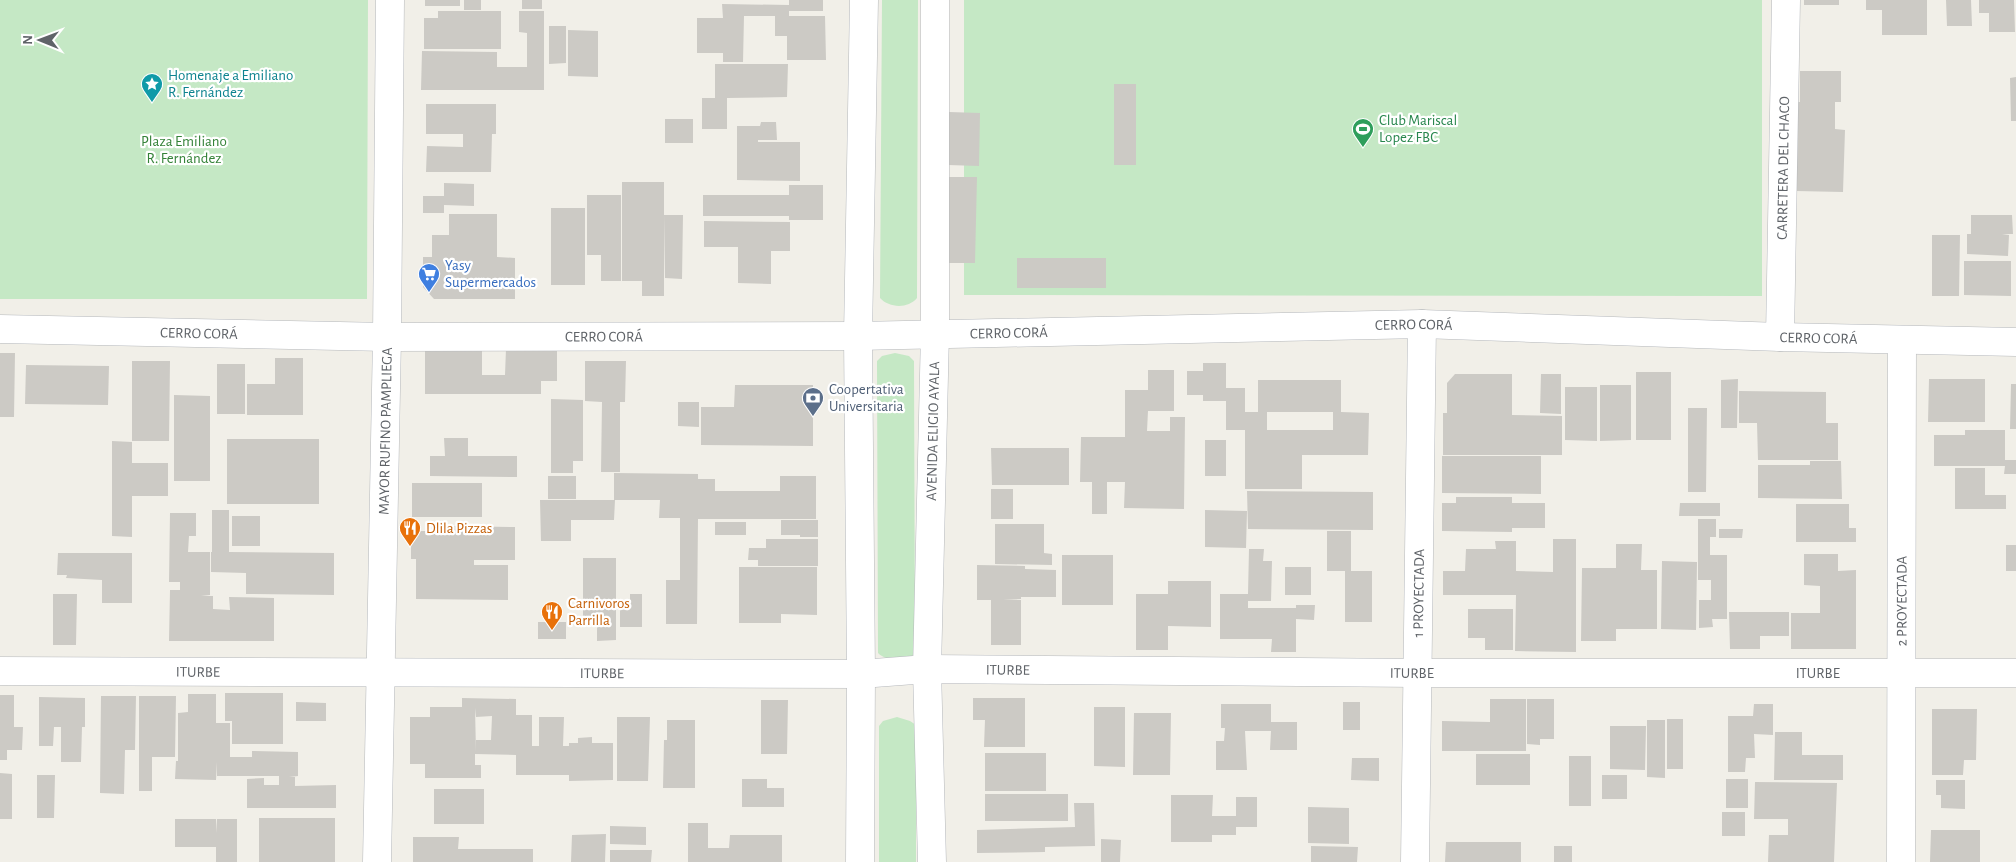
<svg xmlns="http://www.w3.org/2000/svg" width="2016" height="862" font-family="'Alegreya Sans',sans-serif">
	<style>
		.green { fill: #c5e8c5 }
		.building { fill: #cccac5; fill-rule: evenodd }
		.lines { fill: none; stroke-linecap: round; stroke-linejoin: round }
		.minor-casing { stroke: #b5b8bc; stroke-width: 29 }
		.tertiary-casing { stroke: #b5b8bc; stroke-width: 29 }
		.minor { stroke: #fff; stroke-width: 28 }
		.tertiary { stroke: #fff; stroke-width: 28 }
		.labels { text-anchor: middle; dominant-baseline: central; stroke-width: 4.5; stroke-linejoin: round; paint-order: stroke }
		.culture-label { font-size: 15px; fill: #0d838f; stroke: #fff; text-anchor: start }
		.leisure-label { font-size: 15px; fill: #27864d; stroke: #fff; text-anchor: start }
		.park-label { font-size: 15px; fill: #348238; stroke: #fff }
		.street-label { font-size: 15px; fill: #5f6368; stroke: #fff }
		.shop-label { font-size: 15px; fill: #366cbe; stroke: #fff; text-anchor: start }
		.service-label { font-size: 15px; fill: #4e5e75; stroke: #fff; text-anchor: start }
		.food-label { font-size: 15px; fill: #c56008; stroke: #fff; text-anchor: start }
	</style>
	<rect width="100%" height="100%" fill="#f1efe8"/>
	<path class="green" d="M0,0H368L367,299H0Z
		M882,0H918L917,298C908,309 889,308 880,298Z
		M964,0H1762V296L964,295Z
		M895,353L909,356L914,361L915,653C907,663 887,662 878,653L877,361L882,356Z
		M897,717L910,721L916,725V862H879V726L883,721Z"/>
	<path class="building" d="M425,0H460V6H425Z
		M464,0H481V10H464Z
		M522,0H542V9H522Z
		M789,0H823V11H789V16H825L826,60H787V36H775V16H744L743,62H723V53H697V18H723L722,4L789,5Z
		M1804,0H1839V5H1804Z
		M1866,0H1927V35H1882V10H1866Z
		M1946,0H1971L1972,26H1947Z
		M1979,0H2014L2015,32H1989V13H1979Z
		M438,11H501V49H424V18H438Z
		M519,11H544V90H421L422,51L497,52V67H527V33L519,32Z
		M549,26H566V63L549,64Z
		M568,30L598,31V77L568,76Z
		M715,64H788L787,97L727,98V129H702V98H715Z
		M1800,71H1841V102H1835V129L1845,130L1843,192L1796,191L1798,128H1792V102H1800Z
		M2016,77V121H2011L2010,78Z
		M1114,84H1136V165H1114Z
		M426,104H496V134H492L491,172H426L427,146L463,147V134H426Z
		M949,112L980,113L979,166L948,165Z
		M665,119H693V143H665Z
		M761,122H776L777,140H758V142H800V181L737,180V126H760Z
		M948,177H977L975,263H946Z
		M622,182H664V296H642V281H622Z
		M444,183L474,184V206L444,205V213H423V196H444Z
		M789,185H823V220H789V216H703V195H789Z
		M587,195H621V281H601V255H587Z
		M551,208H585V285H551Z
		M449,214H497V257L515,258V299H434L423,287V257H432V235H449Z
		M664,215H683L682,279L665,278Z
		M1971,215H2012L2013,234H2002L2009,235L2008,256L1967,254V234H1971Z
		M704,221L790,222V251H771V284L738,283V247H704Z
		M1932,235H1960L1959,296H1932Z
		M1017,258H1106V288H1017Z
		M1964,261H2011V296L1964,295Z
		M506,349H557V381H541V394H425V350H482V375H505Z
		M0,353H15L14,417H0Z
		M275,358H303V415H247V384H275Z
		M132,361H170L169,441H132Z
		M585,361H626L625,402H620V472H601L602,402L585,401Z
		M1203,363H1226V388H1245V412H1258V380H1341V412L1369,413L1368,455H1302V489H1245V430H1226V401H1203V395H1187V371H1203ZM1267,412H1333V430H1267Z
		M217,364H245V414H217Z
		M26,365L109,366L108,405L25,404Z
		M1148,370H1174V411H1148L1147,431H1170V417H1185L1184,509L1124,508L1125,482H1107V514H1092V482H1080L1081,437H1125V390H1148Z
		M1636,372H1671V440H1636Z
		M1455,374H1512V415L1562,416V455H1443V413H1447V383Z
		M1541,374H1561V414L1540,413Z
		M1738,379L1737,428H1721V380Z
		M1929,379H1985V422H1928Z
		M2011,384H2016V429H2010Z
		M735,385H813V446L701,445V407H734Z
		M1600,385H1631V440L1600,441Z
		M1565,387H1597V441L1565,440Z
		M1739,391L1826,392V423H1838V460H1758L1757,423H1739Z
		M174,395L210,396V481H174Z
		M551,399L583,400V461H573V473H551Z
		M678,402H699V427L678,426Z
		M1688,408H1707L1706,492H1688Z
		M1965,430H2005V460H2016V474H2004L2005,466H1934V435H1965Z
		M444,438H468V456H517V477L430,476V456H445Z
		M227,439H319V504H227Z
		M1205,440H1226V476H1205Z
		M112,441L132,442V463H168V496H132V537L112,536Z
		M991,448H1069V485H992Z
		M1442,456H1541V494L1442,493Z
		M1810,461H1841L1842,499L1758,498V465H1810Z
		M1955,468H1985V495H2006V509H1955Z
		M614,473L698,474V479H715V491H780V476H816V519H698L697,624H666V580H680V518H659L660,500H614Z
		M548,476H576V499H548Z
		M412,483H482V517H412Z
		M991,489H1013V519H991Z
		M1247,491L1373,492V530L1248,529Z
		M1456,497H1512V503H1545V528H1512V532L1442,531V503H1456Z
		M540,500H615L614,520H571V541H541Z
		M1680,503H1720V516H1679Z
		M1796,504H1849V528H1856V542H1796Z
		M212,510H229V552L334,553V595L246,594V573L211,572V552H221H212Z
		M1205,510L1247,511L1246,548L1205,547Z
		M170,513H196V536H189L188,552H210V595L201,596H213V609L230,610L229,597L274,598V641H169L170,590H180V582H169Z
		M232,516H260V546H232Z
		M1698,519H1716V537H1710V555H1727V619H1712L1713,627L1699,628V600H1711V580H1698Z
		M781,520H818V537H800V535H781Z
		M715,522H746V535H715Z
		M995,524H1044V553L1052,554V565L995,564Z
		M451,526L515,527V560H474V565H508V600L416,599V559H411V531H433V534H451Z
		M1719,529H1743L1742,538H1719Z
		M1327,531H1351V571H1372V622H1345V571H1327Z
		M766,539H818V566H758V560H748L749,548H766Z
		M1553,539H1576V652L1515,651L1516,595H1443V571H1465L1466,549H1496L1495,541H1516V571L1553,572Z
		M1616,544H1642L1641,570H1657V629H1616V641H1581L1582,568H1616Z
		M2006,545H2016V571H2006Z
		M1249,549H1264L1263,561H1272L1271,601H1248V608H1296V605H1315L1314,620L1296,619V652H1271L1272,639H1220V594H1248Z
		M58,553H132V603H102V580L66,578L67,575H57Z
		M1804,554H1838V571L1856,570V649H1791V613H1820V586L1804,585Z
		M1062,555H1113V605H1062Z
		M583,558H616V640L597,641V620H583Z
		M1662,561L1697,562L1696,630L1661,629Z
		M977,565L1025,566V569L1056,570V597H1021V599H1003L1021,600V645H991V600H977Z
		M739,567H817V615L781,614V623H739Z
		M1285,567H1311V595H1285Z
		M1168,581H1211V627L1168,626V650H1136V594H1168Z
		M53,594H77L76,645H53Z
		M630,594H642V627H620V606H630Z
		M1468,609H1513V650H1485V638H1468Z
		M1729,612H1789V636H1760V649H1730Z
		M538,622H566V639H538Z
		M225,693H283V744H232V721H225Z
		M188,694H216V723H230V757H252V751L298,752V776L289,777H295V786L336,785V808H247V779L264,778V785H279V776H217V762L216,780L175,779L176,761H178V713L188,712Z
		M0,695H14V727H23L22,750H7V760H0Z
		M101,696H136L135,750H125L124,794L100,793Z
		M139,696H176L175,757H152V791H139Z
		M39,697L85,698V727H82L81,762H61V727H54L53,746H39Z
		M462,698L516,699V715H532V746H539V717H564L563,746H569V743H578V738L592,737V743H613V780L569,781V775H516V755L475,754V765H481V778H425V764H410V717H430V707H462ZM475,708L476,717L492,716L491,740H476V752Z
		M973,698H1025V747H984L985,720H973Z
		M1490,699H1526V751H1442V721L1490,722Z
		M1527,699H1554V739H1540V745L1527,744Z
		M761,700H788L787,754H761Z
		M296,702L326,703V721H296Z
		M1343,702H1360V730H1343Z
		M1221,704H1271V722H1297V750H1270L1271,731H1245L1247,770H1216V741H1224L1225,728H1221Z
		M1754,704H1773V735L1754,734L1755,758H1746L1745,772H1728V716H1753Z
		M1094,707H1125V767L1094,766Z
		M1932,709H1977L1976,760H1964L1963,775H1932Z
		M1134,713H1171L1170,775H1133Z
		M617,717H650L648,781H617Z
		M1667,719H1683V769H1667Z
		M667,720H695V788H663L664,740H667Z
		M1647,720H1665V778L1647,777Z
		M1610,726H1646L1645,770L1610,769Z
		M1775,732H1802V755H1843V780H1774Z
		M985,753H1046V791H985Z
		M1476,754H1530V785H1476Z
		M1569,756H1591V806H1569Z
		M1352,758H1379V781L1351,780Z
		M0,773L12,774V819H0Z
		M37,775H55L54,818H37Z
		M1602,775H1627V799H1602Z
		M742,779H767V788H784V807H742Z
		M1726,779H1748V808H1726Z
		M1936,780H1965V809L1941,808V795H1936Z
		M1755,782L1837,783L1834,862H1768L1769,835H1788V819H1754Z
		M434,789H484V824H434Z
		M985,794H1068V821H985Z
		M1171,795H1213L1212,816H1236V797H1257V827H1236V835H1212V842H1171Z
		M1074,803H1094L1095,846L1045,847V852L977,853V830L1075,827Z
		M1308,807L1349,808V844L1308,843Z
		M1722,812H1745V836H1722Z
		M259,818H335V862H259Z
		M175,819H216V833L217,819H237V862H216V847H175Z
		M688,823H708V848H729L730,835H782V862H688Z
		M610,826L646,827V845L610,844Z
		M1931,830H1980V862H1930Z
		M606,834L605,862H571L572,835Z
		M413,837H459L458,849H533V862H413Z
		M1101,839L1121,840L1120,862H1101Z
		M1446,842H1521V862H1445Z
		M1311,846L1358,847L1357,862H1311Z
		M1554,846H1572V862H1554Z
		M610,850H652L651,862H610Z"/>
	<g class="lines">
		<g class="minor-casing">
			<g id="minor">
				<path id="s1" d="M1780,337L1786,0"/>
				<path id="s2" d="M0,671L861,674L927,669L1418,673H2016"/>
				<path id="s3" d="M377,862L387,337L390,0"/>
				<path id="s4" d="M1415,862L1422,324"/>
				<path id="s5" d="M1901,862L1902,340"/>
			</g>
		</g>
		<g class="tertiary-casing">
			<g id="tertiary">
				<path id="s6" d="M0,329L387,337L858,336L1422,324L1780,337L2016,342"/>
				<path d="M860,862L861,674L858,336L864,0"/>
				<path id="s7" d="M932,862L927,669L935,333V0"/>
			</g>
		</g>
		<use href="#minor" class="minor"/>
		<use href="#tertiary" class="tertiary"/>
	</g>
	<defs>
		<g id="sight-pin" transform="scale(1.125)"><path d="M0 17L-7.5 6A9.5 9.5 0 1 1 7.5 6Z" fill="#0f9aa8" stroke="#fff"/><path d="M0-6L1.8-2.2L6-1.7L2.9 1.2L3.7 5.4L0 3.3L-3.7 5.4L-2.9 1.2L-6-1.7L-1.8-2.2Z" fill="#fff"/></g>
		<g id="stadium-pin" transform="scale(1.125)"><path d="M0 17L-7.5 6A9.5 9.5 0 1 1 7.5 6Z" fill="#2e9e5b" stroke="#fff"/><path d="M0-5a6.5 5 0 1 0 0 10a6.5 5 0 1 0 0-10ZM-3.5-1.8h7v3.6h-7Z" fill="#fff"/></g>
		<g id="supermarket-pin" transform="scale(1.125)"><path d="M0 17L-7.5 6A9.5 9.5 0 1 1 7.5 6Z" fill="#3f7fe0" stroke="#fff"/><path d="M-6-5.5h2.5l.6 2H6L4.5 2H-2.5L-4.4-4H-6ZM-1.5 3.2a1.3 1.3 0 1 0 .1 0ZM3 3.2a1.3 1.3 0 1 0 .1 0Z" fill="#fff"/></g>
		<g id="bank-pin" transform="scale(1.125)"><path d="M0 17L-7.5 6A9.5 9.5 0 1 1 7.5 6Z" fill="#5c6f8a" stroke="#fff"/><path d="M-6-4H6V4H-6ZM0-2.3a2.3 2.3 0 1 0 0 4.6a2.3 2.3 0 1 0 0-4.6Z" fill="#fff"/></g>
		<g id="restaurant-pin" transform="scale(1.125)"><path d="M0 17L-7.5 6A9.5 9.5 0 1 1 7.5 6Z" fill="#e8710a" stroke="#fff"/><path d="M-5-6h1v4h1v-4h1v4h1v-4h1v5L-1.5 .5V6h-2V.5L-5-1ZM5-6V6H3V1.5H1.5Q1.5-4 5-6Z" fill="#fff"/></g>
	</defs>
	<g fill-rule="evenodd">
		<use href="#sight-pin" x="152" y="84"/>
		<use href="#stadium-pin" x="1363" y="129"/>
		<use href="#supermarket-pin" x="429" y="274"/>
		<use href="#bank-pin" x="813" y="398"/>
		<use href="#restaurant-pin" x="410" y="528"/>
		<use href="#restaurant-pin" x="552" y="612"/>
	</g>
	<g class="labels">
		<g class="culture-label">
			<text x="168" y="75">Homenaje a Emiliano<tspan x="168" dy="17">R. Fernández</tspan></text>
		</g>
		<g class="leisure-label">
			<text x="1379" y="120">Club Mariscal<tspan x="1379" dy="17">Lopez FBC</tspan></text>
		</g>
		<g class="park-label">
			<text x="184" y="141">Plaza Emiliano<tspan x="184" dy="17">R. Fernández</tspan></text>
		</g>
		<g class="street-label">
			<text stroke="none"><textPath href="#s1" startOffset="169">CARRETERA DEL CHACO</textPath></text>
			<text stroke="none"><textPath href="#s6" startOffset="1414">CERRO CORÁ</textPath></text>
			<text stroke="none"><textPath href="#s6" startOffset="1009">CERRO CORÁ</textPath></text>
			<text stroke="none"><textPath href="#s6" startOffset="199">CERRO CORÁ</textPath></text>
			<text stroke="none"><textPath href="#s6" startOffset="604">CERRO CORÁ</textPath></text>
			<text stroke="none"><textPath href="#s6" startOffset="1819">CERRO CORÁ</textPath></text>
			<text stroke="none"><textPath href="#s3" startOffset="431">MAYOR RUFINO PAMPLIEGA</textPath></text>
			<text stroke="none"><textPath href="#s7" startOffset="431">AVENIDA ELIGIO AYALA</textPath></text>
			<text stroke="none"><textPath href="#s4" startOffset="269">1 PROYECTADA</textPath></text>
			<text stroke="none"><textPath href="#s5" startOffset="261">2 PROYECTADA</textPath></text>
			<text stroke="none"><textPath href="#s2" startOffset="1008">ITURBE</textPath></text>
			<text stroke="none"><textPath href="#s2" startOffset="198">ITURBE</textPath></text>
			<text stroke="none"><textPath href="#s2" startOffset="602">ITURBE</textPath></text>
			<text stroke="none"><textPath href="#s2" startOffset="1412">ITURBE</textPath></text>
			<text stroke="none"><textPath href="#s2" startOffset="1818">ITURBE</textPath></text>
		</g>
		<g class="shop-label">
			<text x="445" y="265">Yasy<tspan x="445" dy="17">Supermercados</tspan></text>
		</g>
		<g class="service-label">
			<text x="829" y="389">Coopertativa<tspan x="829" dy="17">Universitaria</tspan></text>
		</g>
		<g class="food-label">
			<text x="426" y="528">Dlila Pizzas</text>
			<text x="568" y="603">Carnivoros<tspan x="568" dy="17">Parrilla</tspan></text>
		</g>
	</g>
	<g transform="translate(40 40) rotate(271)" stroke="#ffffff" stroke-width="4" paint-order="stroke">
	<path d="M0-4L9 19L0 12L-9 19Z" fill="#5f6368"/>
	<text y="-8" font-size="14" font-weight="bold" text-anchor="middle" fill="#5f6368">N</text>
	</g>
</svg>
